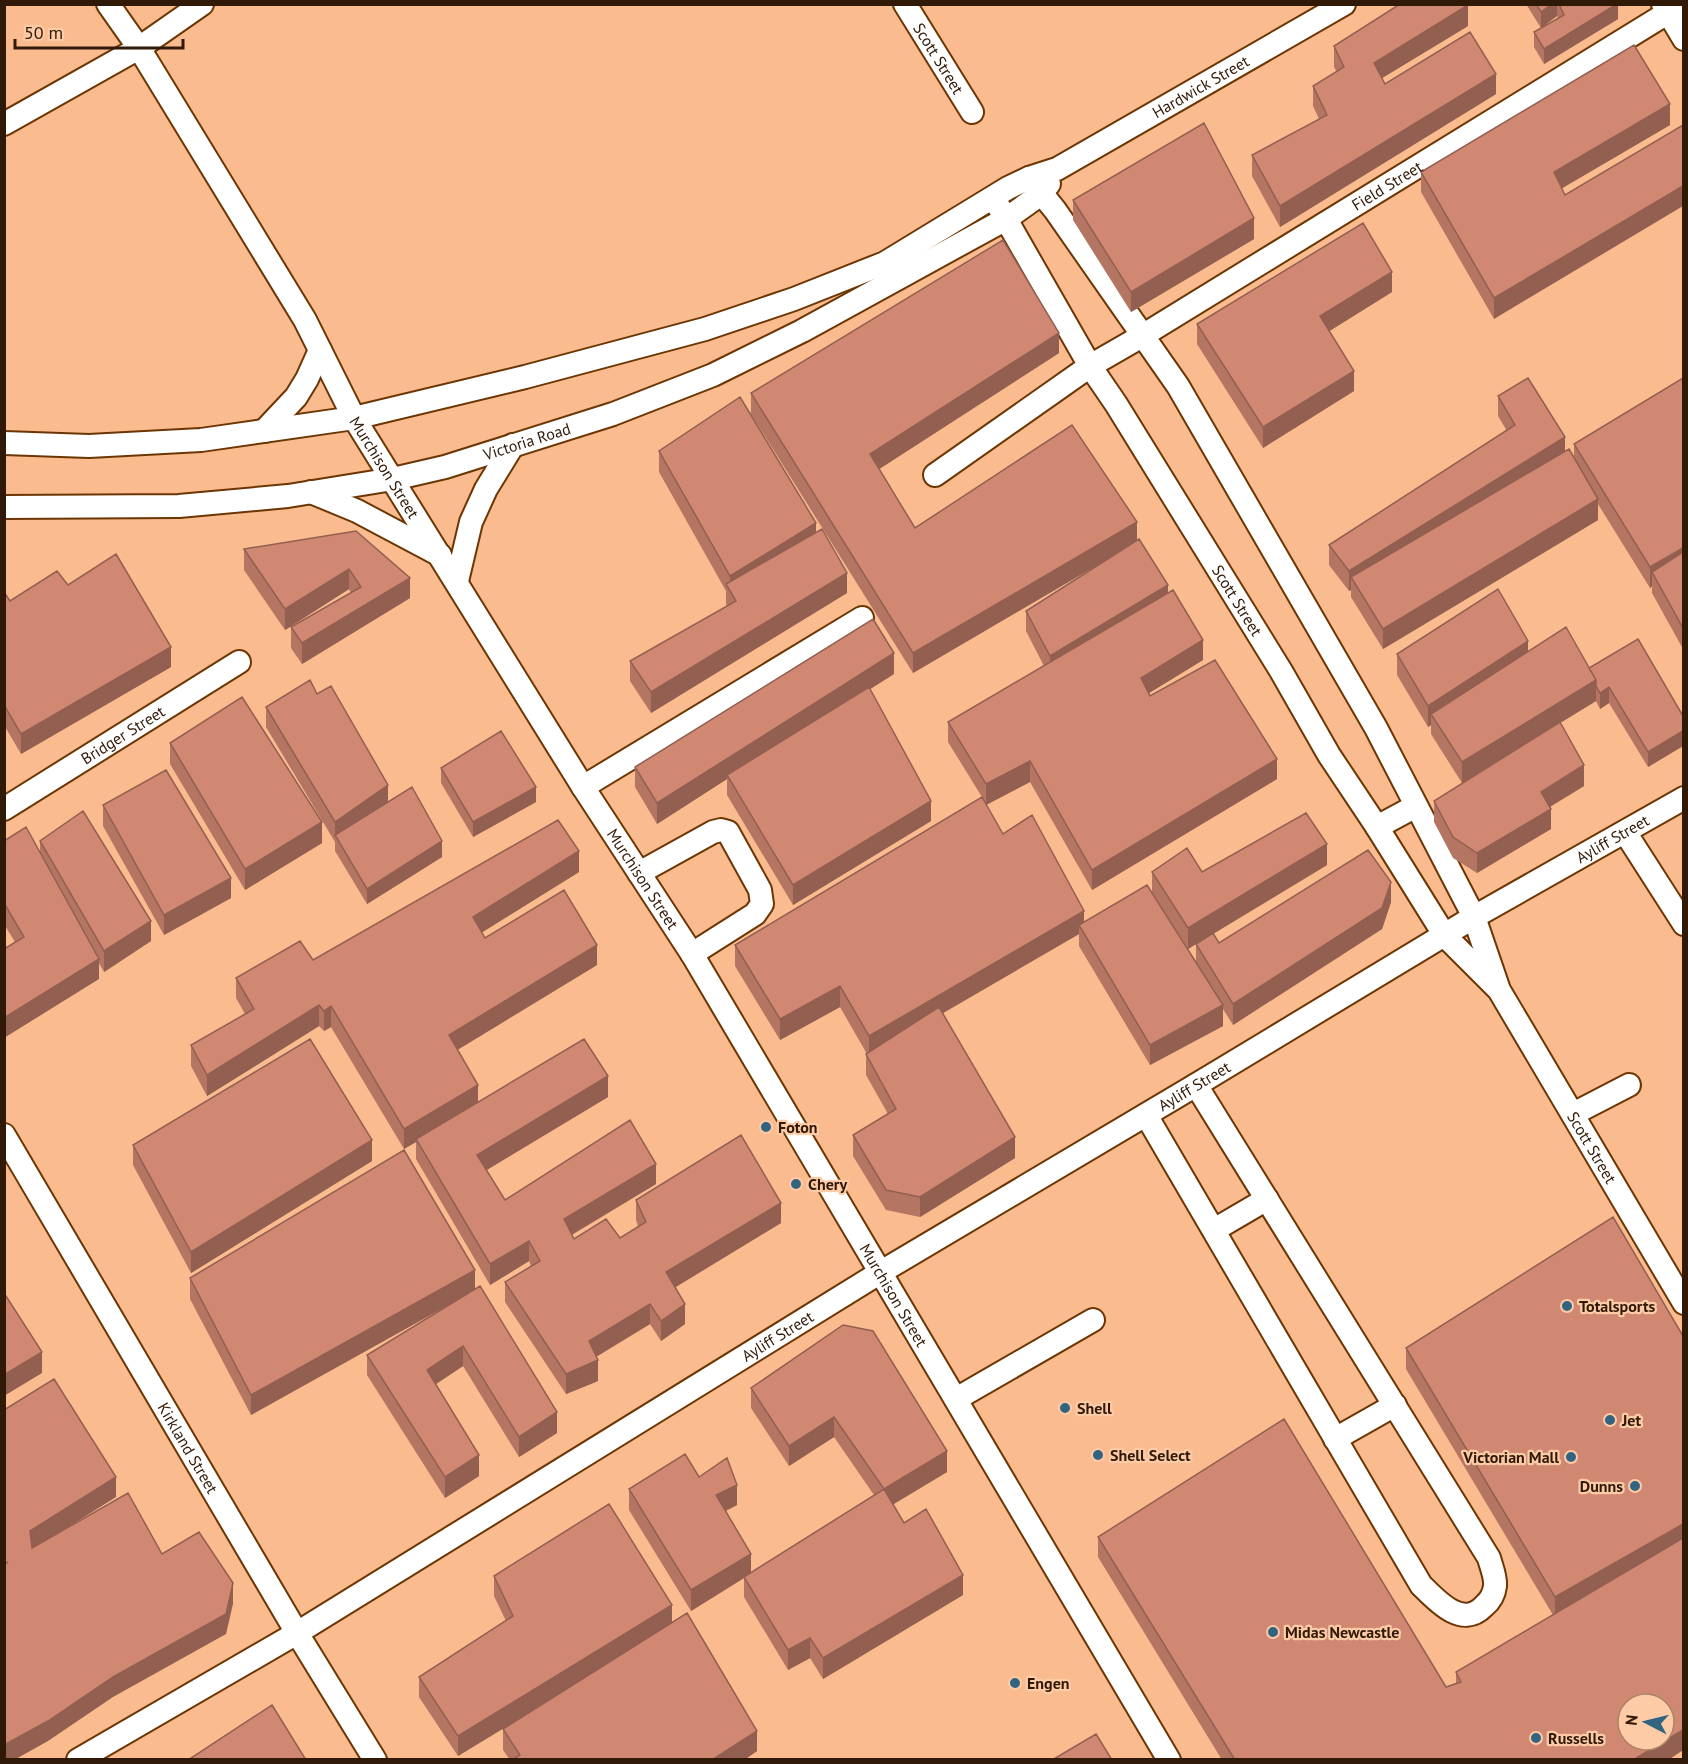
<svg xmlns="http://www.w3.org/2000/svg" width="1688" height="1764" font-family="'PT Sans',sans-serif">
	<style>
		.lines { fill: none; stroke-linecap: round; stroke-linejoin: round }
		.minor-casing { stroke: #6b3603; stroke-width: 26 }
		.minor { stroke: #fff; stroke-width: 22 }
		.wall { fill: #b47563; fill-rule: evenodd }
		.shaded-wall { fill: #925f50 }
		.building { fill: #d18873; stroke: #925f50; stroke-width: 1.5; fill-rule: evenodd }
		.poi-dot { fill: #326481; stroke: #fecba7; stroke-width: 2 }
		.labels { text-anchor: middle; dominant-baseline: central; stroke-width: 4.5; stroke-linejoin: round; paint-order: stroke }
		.street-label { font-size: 16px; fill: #301907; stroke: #fecba7 }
		.poi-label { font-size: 16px; font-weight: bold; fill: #301907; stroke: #fecba7; text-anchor: start }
	</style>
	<rect width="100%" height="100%" fill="#fabb8e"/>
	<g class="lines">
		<g class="minor-casing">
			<g id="minor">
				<path id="s1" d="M108,4L139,48L305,320L354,418L583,787L692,954L1169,1760"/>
				<path id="s2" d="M905,4L972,112"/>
				<path d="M1663,4L1684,39"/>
				<path d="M4,124L139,48L202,4"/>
				<path id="s3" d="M1029,178L1055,210L1178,386L1376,728L1474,917L1499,990L1684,1303"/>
				<path id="s4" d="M999,207L1090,366L1116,404L1281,671L1329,755L1377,827L1445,936L1496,987"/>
				<path d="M264,431L296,397L307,379L320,350"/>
				<path id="s5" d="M4,443L89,446L201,440L354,418L525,377L705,329L794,299L885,263L1008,188L1029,178L1057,169L1344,4"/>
				<path id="s6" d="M935,475L1090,366L1142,336L1682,4"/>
				<path d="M311,492L357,511L440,555"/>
				<path id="s7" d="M4,507L179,506L288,496L393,479L445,467L613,414L713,375L802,331L1006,219L1041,194L1049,184"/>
				<path d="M457,581L471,522L486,489L513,445"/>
				<path d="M583,787L862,618"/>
				<path id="s8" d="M4,809L239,662"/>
				<path d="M1377,827L1416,806"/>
				<path d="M1625,832L1684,924"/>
				<path d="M639,873L713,832L721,830L728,832L760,890L762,904L755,914L692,954"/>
				<path d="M1573,1114L1629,1085"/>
				<path d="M1146,1115L1421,1585C1437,1601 1462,1629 1484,1606C1490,1601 1494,1595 1495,1586C1496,1577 1491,1566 1489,1558L1196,1085"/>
				<path id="s9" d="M4,1135L297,1633L375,1760"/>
				<path d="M1214,1230L1267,1199"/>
				<path d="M956,1399L1093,1320"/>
				<path d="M1335,1439L1395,1405"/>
				<path id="s10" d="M78,1760L297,1633L881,1272L1196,1085L1474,917L1684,798"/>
			</g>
		</g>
		<use href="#minor" class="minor"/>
	</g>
	<path class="wall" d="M1526,4H1618V19L1544,64L1534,47V32L1541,28ZM1557,16L1558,18L1542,27Z
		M1468,26L1382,78L1385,84L1496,94L1280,227L1252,176V155L1319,119L1313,106V86L1337,72L1334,67V46Z
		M1670,125L1562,188L1565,195L1494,319L1421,192V172Z
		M1073,200L1254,239L1131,312L1073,220Z
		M1392,292L1329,331L1354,391L1263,448L1197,344V324Z
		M1059,353L879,469L915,528L1137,540L1168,593L1203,660L1149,693L1150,696L1277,779L1092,890L1030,782L986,805L1003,834L1084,923L1196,961V944L1188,949L1152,892V872H1202L1327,865L1213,934L1219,943L1391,902L1382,929L1233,1025L1223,1009V1026L1150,1065L1079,946V934L943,1013L1015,1158L920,1217L886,1210L853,1156V1135L888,1114L866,1075V1054H867L840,1007L780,1040L735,966V945L982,797L948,742V722L1044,666L1026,631V611L1102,562L913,673L751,414V393Z
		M1683,378V649L1652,593V586L1650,588L1598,504V520L1383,649L1351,597V590L1349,591L1329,565V545L1507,431L1498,416V396L1565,451L1574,457V444Z
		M659,451L816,533L847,593L651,713L630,681V661L727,606L726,604V591L659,472Z
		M356,531L410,598L302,664L291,648V627L351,593L349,589L285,630L244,570V549Z
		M68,585L171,667L21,754L4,725V592L10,601Z
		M1528,652L1589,668L1683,716V746L1648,767L1609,703L1600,709L1596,701L1560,723L1584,786L1550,807L1551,829L1477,873L1453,858L1434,822V801L1516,750L1462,783L1431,734V725L1428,727L1397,675V654Z
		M894,674L870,689L931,821L793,905L727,795V779L657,824L635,787V767Z
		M317,694L388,802L442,857L367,904L335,851V842L266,727V707Z
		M170,743L322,843L245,890L170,764Z
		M441,768L536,802L473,837L441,783Z
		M103,805L231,898L164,935L103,826Z
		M4,841L40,853V841L151,941L104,972L99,963V979L15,942L4,924Z
		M579,872L482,932L485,938L597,965L457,1050L478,1102L608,1097L486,1170L505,1200L656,1184L572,1235L574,1239L620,1238L638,1226L636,1220V1200L781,1223L675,1287L685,1324L661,1341L650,1324L596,1357L598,1381L566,1394L505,1302V1282L531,1266L529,1261L490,1285L416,1159V1142L404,1149L331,1027L324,1031L319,1026L207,1096L191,1066V1045L245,1014L236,998V978L313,960Z
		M133,1145L372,1161L191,1273L133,1165Z
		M190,1278L475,1289L557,1433L519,1457L463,1366L436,1384L479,1476L445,1498L367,1375V1355L447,1306L251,1415L190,1299Z
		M843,1325L947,1472L893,1504L904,1523L963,1595L823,1679L810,1658L788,1670L744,1597V1578L691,1611L629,1510V1489L699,1477L737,1505L726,1511L751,1572L874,1495L834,1437L789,1466L751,1408V1388Z
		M1406,1348L1683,1750L1668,1760H1222L1098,1557V1537L1446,1687L1456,1683V1672L1553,1615L1406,1369Z
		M494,1576L672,1623L757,1751L744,1760H510L503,1750V1729L542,1705L458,1756L419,1697V1677L506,1621L494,1596Z"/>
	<path class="shaded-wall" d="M1552,4H1557V16L1541,28V12Z
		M1617,4H1618V19L1544,64V49Z
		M1468,5V26L1374,83V63Z
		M1496,74V94L1280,227V206Z
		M1670,104V125L1554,193V172Z
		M1683,186V206L1494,319V298Z
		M1254,218V239L1131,312V292Z
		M1392,272V292L1320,337V316Z
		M1059,333V353L870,475V454Z
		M1354,371V391L1263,448V427Z
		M1565,437V457L1351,577V590L1349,591V571Z
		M1598,499V520L1383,649V629Z
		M1137,522V542L913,673V653Z
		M816,523V544L730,590V576Z
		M1683,548V568L1652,572V586L1650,588V567Z
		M349,569V589L285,630V609Z
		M847,573V593L651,713V692Z
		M410,578V598L302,664V643Z
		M1168,585V606L1050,677V656Z
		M1203,640V660L1141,698V678Z
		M1528,641V661L1431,714V725L1428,727V706Z
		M171,647V667L21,754V734Z
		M894,653V674L729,778L727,775V779L657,824V803Z
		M1596,680V701L1462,783V762Z
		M1609,687V703L1600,709V693Z
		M1683,731V746L1648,767V752Z
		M1277,759V779L1092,890V870Z
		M1030,761V782L986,805V784Z
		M1584,765V786L1541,812V792Z
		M388,785V806L335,835V842V822Z
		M536,787V802L473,837V822Z
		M931,801V821L793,905V885Z
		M1551,809V829L1477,873V853Z
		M322,822V843L245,890V869Z
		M442,841V857L367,904V889Z
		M1327,844V865L1188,949V928Z
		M579,851V872L473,938V917Z
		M231,878V898L164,935V915Z
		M1391,882V902L1382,929L1233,1025V1004Z
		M1084,911V931L1079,925V934L869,1056V1036Z
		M151,921V941L104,972V951Z
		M597,945V965L449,1055V1035Z
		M99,959V979L4,1038V1018Z
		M840,986V1007L780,1040V1019Z
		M319,1005V1026L207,1096V1075Z
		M1223,1005V1026L1150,1065V1045Z
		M331,1006V1027L324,1031V1011Z
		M608,1076V1097L477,1176V1155Z
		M478,1085V1106L416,1139V1142L404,1149V1129Z
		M1015,1137V1158L920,1217V1197Z
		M372,1140V1161L191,1273V1252Z
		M656,1164V1184L564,1239V1219Z
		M781,1203V1223L666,1293V1272Z
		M529,1241V1261L490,1285V1264Z
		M475,1270V1290L251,1415V1395Z
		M650,1304V1324L589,1361V1341Z
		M685,1304V1324L661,1341V1321Z
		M463,1346V1366L427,1390V1370Z
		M42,1352V1373L4,1396V1375Z
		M598,1360V1381L566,1394V1374Z
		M557,1412V1433L519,1457V1437Z
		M834,1417V1437L789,1466V1446Z
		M947,1451V1472L884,1510V1489Z
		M479,1455V1476L445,1498V1477Z
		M116,1477V1497L30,1551V1531Z
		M737,1485V1505L716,1515V1495Z
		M1683,1524V1544L1555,1618V1597Z
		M751,1554V1574L744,1577V1578L691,1611V1590Z
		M963,1575V1595L823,1679V1658Z
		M233,1583V1604L226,1634L113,1697L48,1741L14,1760H4V1745L113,1677Z
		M672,1605V1625L458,1756V1736Z
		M810,1638V1658L788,1670V1650Z
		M1683,1730V1750L1668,1760H1633Z
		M757,1731V1751L744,1760H712Z"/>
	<path class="building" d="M1400,4H1467L1468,5L1374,63L1385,84L1470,32L1496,74L1280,206L1252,155L1327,115L1313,86L1344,67L1334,46Z
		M1536,4H1552L1541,12Z
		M1559,4H1617L1544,49L1534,32L1564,15Z
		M1634,45L1670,104L1554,172L1565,195L1683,125V186L1494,298L1421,172Z
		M1204,123L1254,218L1131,292L1073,200Z
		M1363,223L1392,272L1320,316L1354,371L1263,427L1197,324Z
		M1003,240L1059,333L870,454L915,528L1072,425L1137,522L913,653L751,393Z
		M1528,378L1565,437L1349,571L1329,545L1515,425L1498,396Z
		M1683,378V548L1650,567L1574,444Z
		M740,397L816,523L730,576L659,451Z
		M1569,449L1598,499L1383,629L1351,577Z
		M822,529L847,573L651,692L630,661L736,601L726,584Z
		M356,531L410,578L302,643L291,627L361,587L349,569L285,609L244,549Z
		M1139,539L1168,585L1050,656L1026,611Z
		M1683,552V628L1652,572Z
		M116,554L171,647L21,734L4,705V592L10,601L57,571L68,585Z
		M1498,589L1528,641L1428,706L1397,654Z
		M1173,590L1203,640L1141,678L1150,696L1215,660L1277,759L1092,870L1030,761L986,784L948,722Z
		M873,619L894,653L657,803L635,767Z
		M1566,627L1596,680L1462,762L1431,714Z
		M1638,639L1683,716V731L1648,752L1609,687L1600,693L1596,686V680L1589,668Z
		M310,680L317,694L331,686L388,785L335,822L266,707Z
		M869,687L931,801L793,885L727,775Z
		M242,697L322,822L245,869L170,743Z
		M1560,722L1584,765L1541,792L1551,809L1477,853L1453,837L1434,801Z
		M501,731L536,787L473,822L441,768Z
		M166,770L231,878L164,915L103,805Z
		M412,787L442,841L367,889L335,835Z
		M982,797L1003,834L1032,815L1084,911L869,1036L840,986L780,1019L735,945Z
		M83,811L151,921L104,951L40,841Z
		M1306,813L1327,844L1188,928L1152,872L1187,848L1202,872Z
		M558,820L579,851L473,917L485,938L564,890L597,945L449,1035L478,1085L404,1129L331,1006L324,1011L319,1005L207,1075L191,1045L254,1009L236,978L300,941L313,960Z
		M26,827L99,959L4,1018V949L24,937L4,903V841Z
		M1368,850L1391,882L1382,908L1233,1004L1196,944L1213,933L1219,943Z
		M1147,885L1223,1005L1150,1045L1079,925Z
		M939,1007L1015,1137L920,1197L886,1190L853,1135L896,1109L866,1054Z
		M310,1039L372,1140L191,1252L133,1145Z
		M584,1039L608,1076L477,1155L505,1200L630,1120L656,1164L564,1219L574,1239L606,1219L620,1238L646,1222L636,1200L741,1135L781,1203L666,1272L685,1304L661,1321L650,1304L589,1341L598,1360L566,1374L505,1282L540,1261L529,1241L490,1264L416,1139Z
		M404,1150L475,1270L251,1395L190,1278Z
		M1613,1217L1683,1336V1524L1555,1597L1406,1348Z
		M480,1286L557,1412L519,1437L463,1346L427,1370L479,1455L445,1477L367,1355Z
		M4,1293L42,1352L4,1375Z
		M843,1325L873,1331L947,1451L884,1489L834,1417L789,1446L751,1388Z
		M54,1379L116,1477L30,1531L32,1548L128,1493L162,1554L199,1532L233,1583L226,1614L113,1677L48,1721L4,1745V1565L8,1562L4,1564V1410Z
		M1284,1419L1446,1687L1461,1682L1456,1672L1683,1538V1730L1633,1760H1235L1098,1537ZM1628,1704H1664V1740H1628Z
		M685,1454L699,1477L727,1458L737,1485L716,1495L751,1554L691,1590L629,1489Z
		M884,1489L904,1523L926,1509L963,1575L823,1658L810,1638L788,1650L744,1577Z
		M609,1504L672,1605L458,1736L419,1677L513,1616L494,1576Z
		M687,1613L757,1731L712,1760H512L520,1755L503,1729Z
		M272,1705L306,1760H188Z
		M1096,1734L1112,1760H1052Z"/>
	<g class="poi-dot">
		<circle cx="766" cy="1127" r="6"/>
		<circle cx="796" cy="1184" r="6"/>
		<circle cx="1567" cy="1306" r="6"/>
		<circle cx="1065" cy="1408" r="6"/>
		<circle cx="1610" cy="1420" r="6"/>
		<circle cx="1098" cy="1455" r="6"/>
		<circle cx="1571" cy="1457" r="6"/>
		<circle cx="1635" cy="1486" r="6"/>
		<circle cx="1273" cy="1632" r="6"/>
		<circle cx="1015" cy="1683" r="6"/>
		<circle cx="1536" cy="1738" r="6"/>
	</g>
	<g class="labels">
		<g class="street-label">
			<text stroke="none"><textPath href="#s2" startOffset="64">Scott Street</textPath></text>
			<text stroke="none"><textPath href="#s5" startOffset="1268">Hardwick Street</textPath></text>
			<text stroke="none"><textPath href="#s6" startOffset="537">Field Street</textPath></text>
			<text stroke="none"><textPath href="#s7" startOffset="530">Victoria Road</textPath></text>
			<text stroke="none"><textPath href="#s1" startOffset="540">Murchison Street</textPath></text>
			<text stroke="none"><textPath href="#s4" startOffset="460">Scott Street</textPath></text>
			<text stroke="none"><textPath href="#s8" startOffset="140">Bridger Street</textPath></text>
			<text stroke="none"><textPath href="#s10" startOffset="1790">Ayliff Street</textPath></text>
			<text stroke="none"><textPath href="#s1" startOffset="1026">Murchison Street</textPath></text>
			<text stroke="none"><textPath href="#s10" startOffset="1304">Ayliff Street</textPath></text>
			<text stroke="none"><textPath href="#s3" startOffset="1124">Scott Street</textPath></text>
			<text stroke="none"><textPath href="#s1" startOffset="1512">Murchison Street</textPath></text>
			<text stroke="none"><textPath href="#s10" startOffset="818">Ayliff Street</textPath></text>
			<text stroke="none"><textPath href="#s9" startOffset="363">Kirkland Street</textPath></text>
		</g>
		<g class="poi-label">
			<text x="778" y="1127">Foton</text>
			<text x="808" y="1184">Chery</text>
			<text x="1579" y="1306">Totalsports</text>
			<text x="1077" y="1408">Shell</text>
			<text x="1622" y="1420">Jet</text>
			<text x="1110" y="1455">Shell Select</text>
			<text x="1559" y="1457" text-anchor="end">Victorian Mall</text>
			<text x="1623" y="1486" text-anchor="end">Dunns</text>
			<text x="1285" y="1632">Midas Newcastle</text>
			<text x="1027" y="1683">Engen</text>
			<text x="1548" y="1738">Russells</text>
		</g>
	</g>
	<rect width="1688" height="1764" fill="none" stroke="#301907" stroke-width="12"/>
	<g transform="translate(1646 1722) rotate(277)"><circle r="28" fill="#fecba7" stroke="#ac8467" stroke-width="1.5"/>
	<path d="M0-4.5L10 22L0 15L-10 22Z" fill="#326481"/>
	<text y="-9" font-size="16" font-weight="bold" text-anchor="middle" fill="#301907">N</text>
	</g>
	<path d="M15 39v9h168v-9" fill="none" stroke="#301907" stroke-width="3"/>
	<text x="24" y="39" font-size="18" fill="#301907" stroke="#fecba7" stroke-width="4.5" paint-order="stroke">50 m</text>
</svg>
